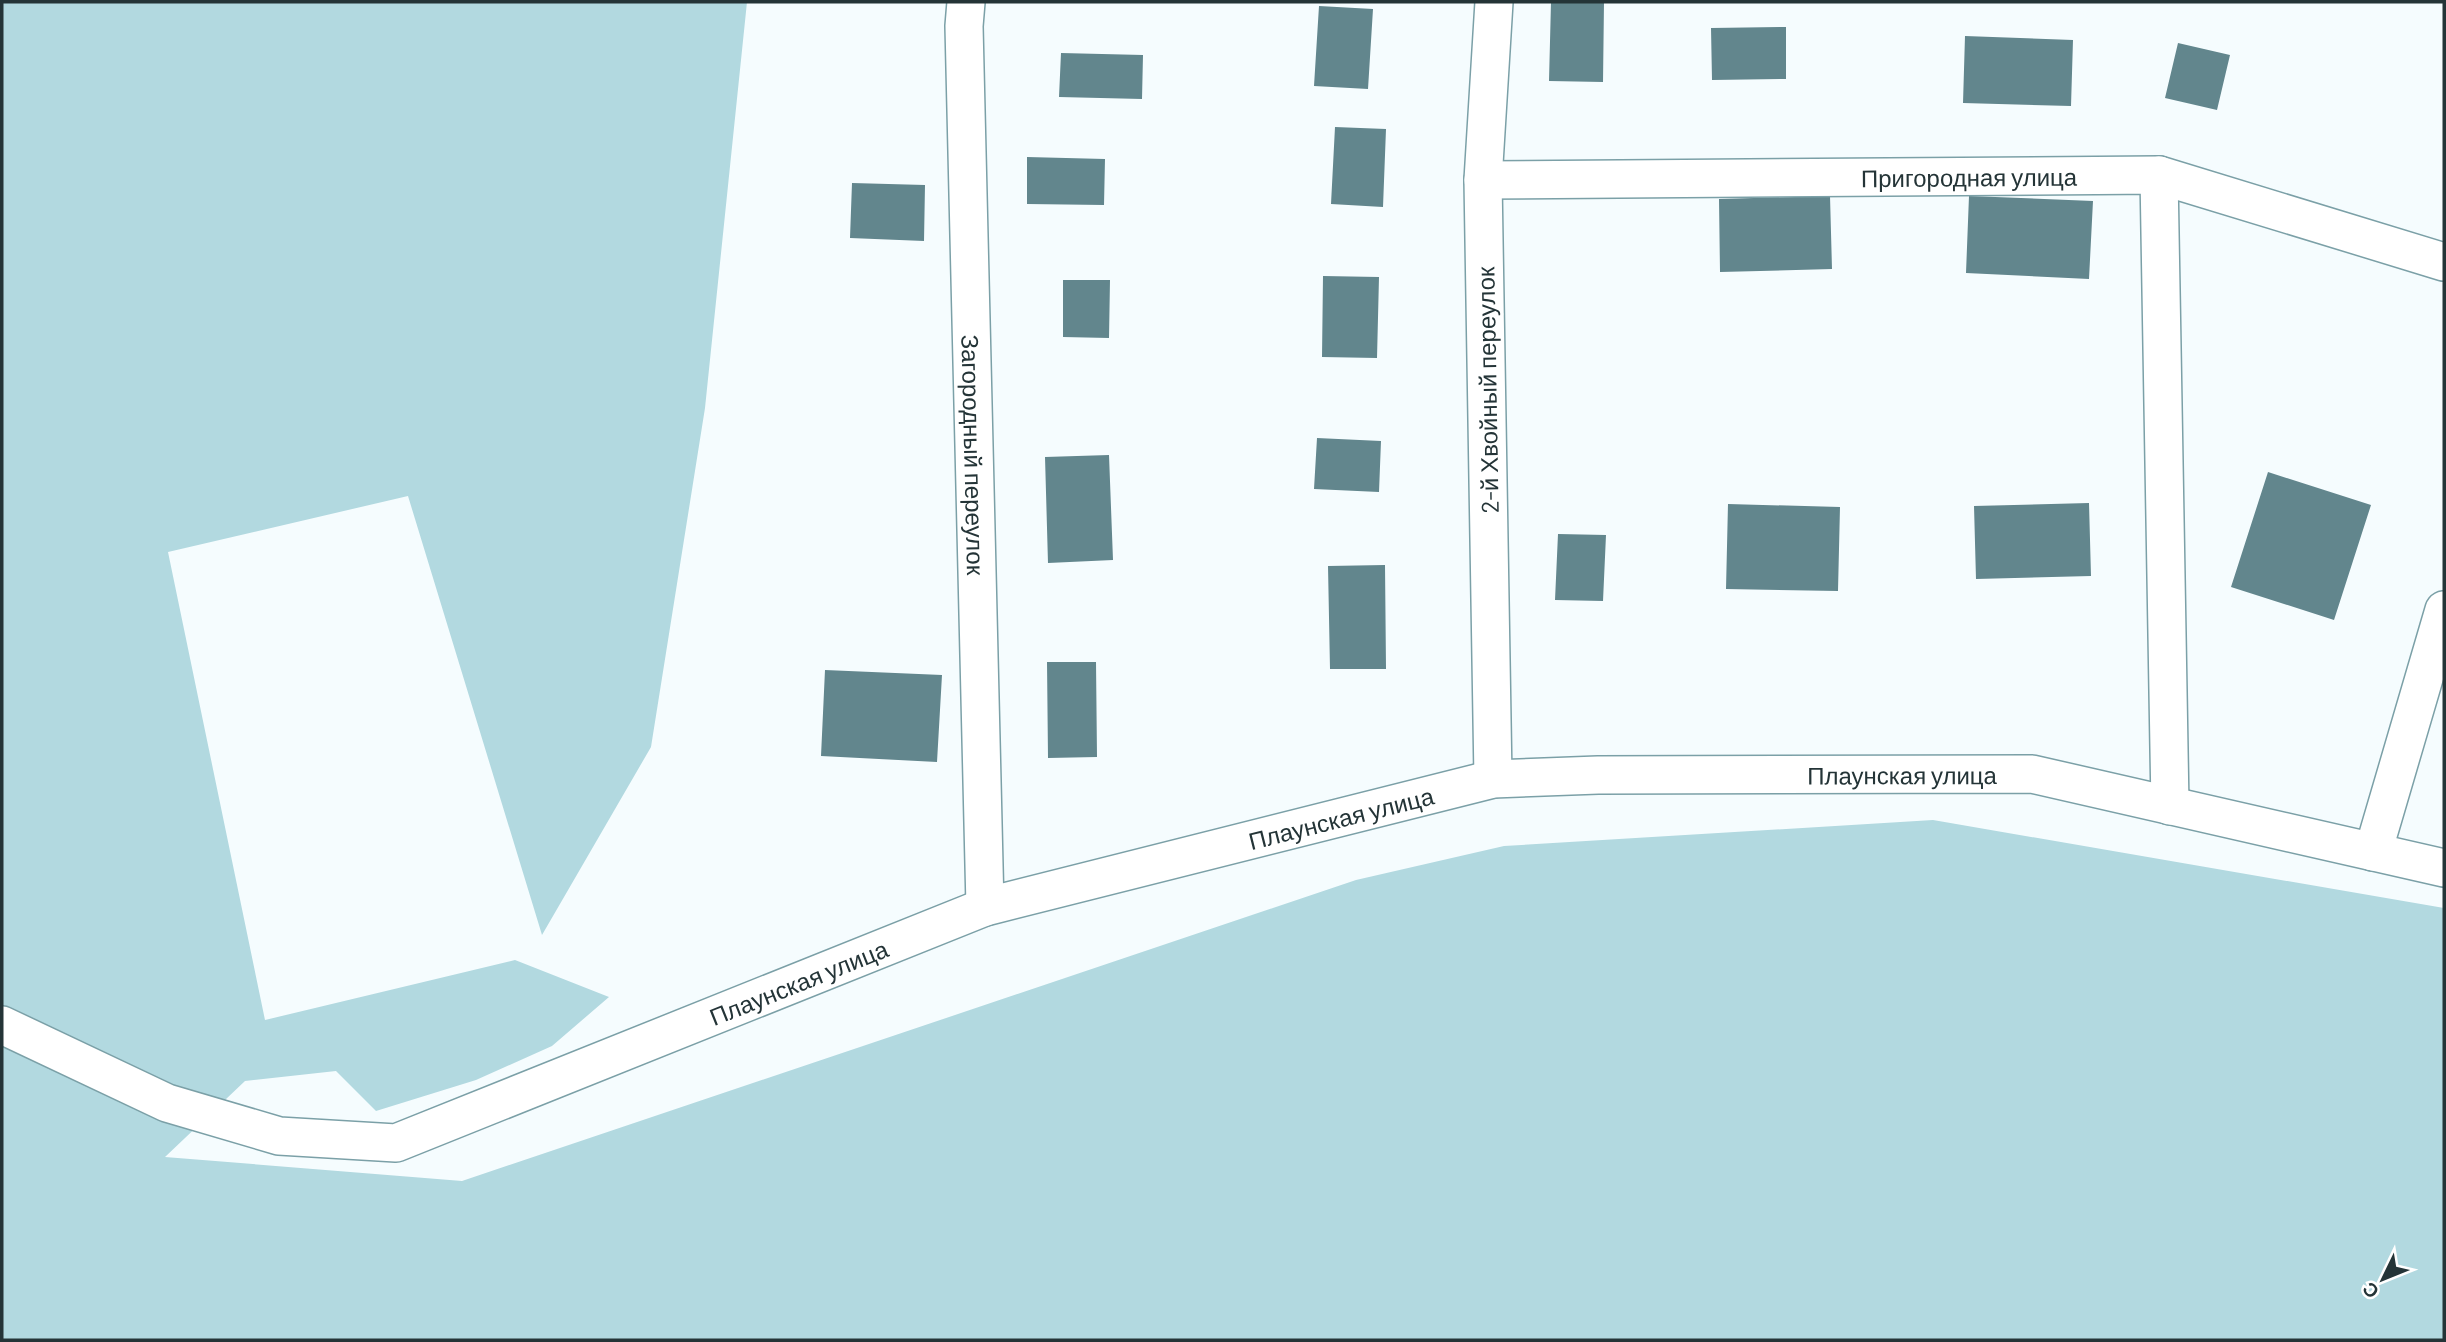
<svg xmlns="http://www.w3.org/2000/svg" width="2446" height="1342" font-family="Barlow,sans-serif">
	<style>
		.green { fill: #b2d9e0 }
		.building { fill: #62868d }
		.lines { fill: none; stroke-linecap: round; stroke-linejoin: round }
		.street-casing { stroke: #7ba0a7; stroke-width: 40 }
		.street { stroke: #fff; stroke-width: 37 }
		.labels { text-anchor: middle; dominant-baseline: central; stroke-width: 6; stroke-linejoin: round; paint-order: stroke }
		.street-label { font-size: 24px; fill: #243437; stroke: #fff }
	</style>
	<rect width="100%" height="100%" fill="#f5fcfe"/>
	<path class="green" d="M2,2H747L705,408L651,747L542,935L408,496L168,552L265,1020L515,960L609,997L552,1046L476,1080L376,1111L336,1071L245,1081L165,1157L462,1181L1356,880L1504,846L1933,820L2444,908V1340H2Z"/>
	<path class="building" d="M1551,2H1604L1603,82L1549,81Z
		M1319,6L1373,9L1368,89L1314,86Z
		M1786,27V79L1712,80L1711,28Z
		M1965,36L2073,40L2071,106L1963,103Z
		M2178,43L2230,55L2217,110L2165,98Z
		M1061,53L1143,55L1142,99L1059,97Z
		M1335,127L1386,129L1383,207L1331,204Z
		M1027,157L1105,159L1104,205L1027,204Z
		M852,183L925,185L924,241L850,238Z
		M1830,196L1832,269L1720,272L1719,199Z
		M1969,196L2093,201L2089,279L1966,273Z
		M1323,276L1379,277L1377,358L1322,357Z
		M1063,280H1110L1109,338L1063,337Z
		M1317,438L1381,441L1379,492L1314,489Z
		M1109,455L1113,560L1048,563L1045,457Z
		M2268,472L2371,505L2334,620L2231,587Z
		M2089,503L2091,576L1976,579L1974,506Z
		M1728,504L1840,507L1838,591L1726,589Z
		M1558,534L1606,535L1603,601L1555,600Z
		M1385,565L1386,669H1330L1328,566Z
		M1047,662H1096L1097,757L1048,758Z
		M825,670L942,675L937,762L821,756Z"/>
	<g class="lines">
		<g class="street-casing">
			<g id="street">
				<path id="s1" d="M966,2L964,26L985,907"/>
				<path d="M2159,175L2170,806"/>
				<path id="s2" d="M1483,180L2159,175L2444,262"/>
				<path d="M1493,779L1483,180L1494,2"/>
				<path d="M2373,852L2444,610"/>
				<path id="s3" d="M2,1025L167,1103L279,1136L396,1143L985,907L1493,779L1598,775L2032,774L2444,868"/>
			</g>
		</g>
		<use href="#street" class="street"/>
	</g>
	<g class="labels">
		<g class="street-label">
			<text stroke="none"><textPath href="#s2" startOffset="486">Пригородная улица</textPath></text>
			<text transform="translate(1487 390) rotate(-91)">2-й Хвойный переулок</text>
			<text stroke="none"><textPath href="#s1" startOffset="453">Загородный переулок</textPath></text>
			<text stroke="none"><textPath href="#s3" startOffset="1984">Плаунская улица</textPath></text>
			<text stroke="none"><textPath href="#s3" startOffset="1418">Плаунская улица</textPath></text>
			<text stroke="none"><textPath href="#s3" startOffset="850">Плаунская улица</textPath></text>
		</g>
	</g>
	<rect width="2446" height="1342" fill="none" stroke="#243437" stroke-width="7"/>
	<g transform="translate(2383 1279) rotate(227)" stroke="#ffffff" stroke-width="5" paint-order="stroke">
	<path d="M0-5L12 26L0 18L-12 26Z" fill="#243437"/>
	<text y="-10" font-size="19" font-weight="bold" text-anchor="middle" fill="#243437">С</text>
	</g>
</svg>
